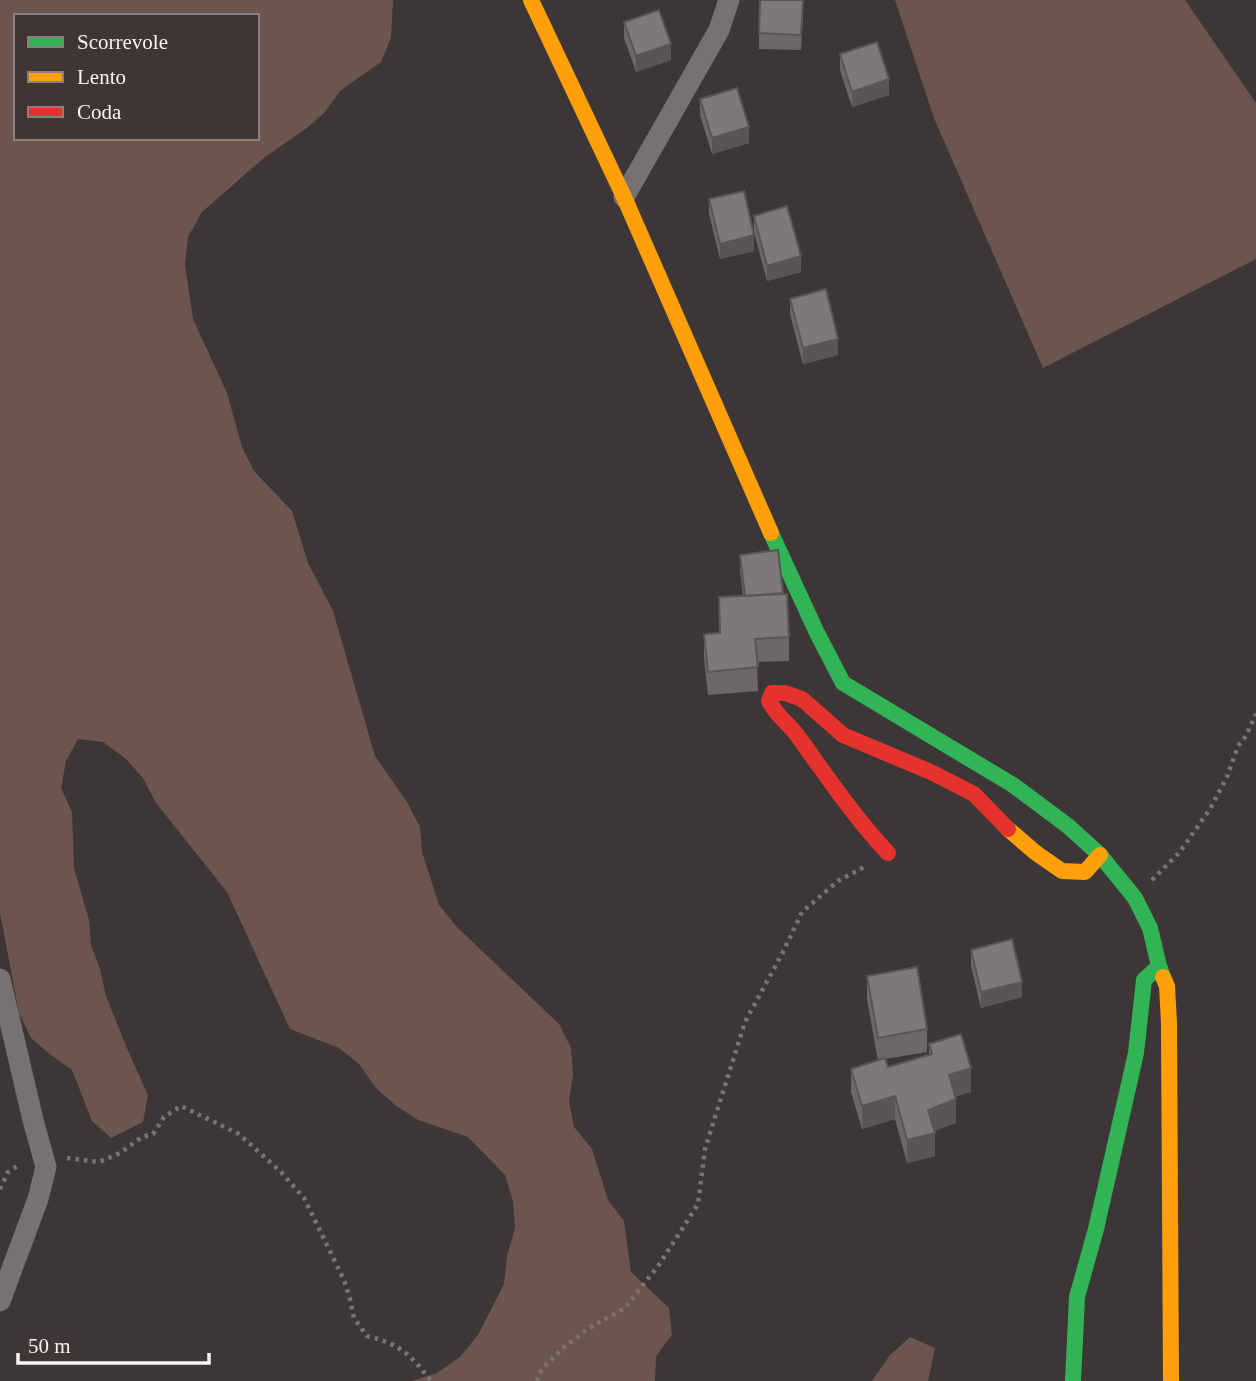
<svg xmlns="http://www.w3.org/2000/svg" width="1256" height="1381" font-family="'Times New Roman',serif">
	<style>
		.green { fill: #6c544f; fill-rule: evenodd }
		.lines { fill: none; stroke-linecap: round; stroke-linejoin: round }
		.path { stroke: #787473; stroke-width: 4.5; stroke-dasharray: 3.5 5; stroke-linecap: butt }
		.street { stroke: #777271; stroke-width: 21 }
		.fast { stroke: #30b455; stroke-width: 16 }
		.slow { stroke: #ff9f0a; stroke-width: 16 }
		.jam { stroke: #e5322d; stroke-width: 16 }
		.wall { fill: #6c6867 }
		.shaded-wall { fill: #585554 }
		.building { fill: #7d7978; stroke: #585554; stroke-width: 2 }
	</style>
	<rect width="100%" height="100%" fill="#3c3736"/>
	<path class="green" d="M0,0H393L391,38L381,62L340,91L325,112L307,128L265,157L202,212L188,237L185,265L193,319L227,393L242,447L254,471L292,511L308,563L333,611L375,756L407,802L420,827L422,852L439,905L456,926L559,1024L571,1048L573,1075L569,1101L574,1127L592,1149L608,1200L624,1221L631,1272L669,1308L672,1335L656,1356L655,1381H412L437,1373L460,1357L478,1335L504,1284L507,1256L515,1228L513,1201L505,1175L468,1137L418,1120L395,1105L375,1087L359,1064L339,1048L290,1029L227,892L156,803L143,778L125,758L103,742L78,739L66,761L61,788L72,812L74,868L89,920L91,945L100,969L106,996L126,1046L148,1095L143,1122L111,1138L92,1121L72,1070L51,1055L31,1038L19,1013L0,913ZM16,16H257V138H16Z
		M895,0H1185L1256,103V259L1043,368L934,118Z
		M910,1337L935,1348L928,1381H872L890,1355Z"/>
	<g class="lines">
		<path class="path" d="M1152,880L1179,853L1210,809L1227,777L1238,746L1246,736L1256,714
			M67,1158L99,1162L120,1153L142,1137L153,1134L164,1117L181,1106L239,1134L281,1172L304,1198L344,1280L350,1299L354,1318L367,1336C400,1344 411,1355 431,1381
			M0,1189L8,1172L21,1164
			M537,1381L542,1369L563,1348L586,1330L625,1308L658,1266L677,1237L698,1204L705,1149L745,1022L783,952L802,912L838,881L866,866"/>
		<path class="street" d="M624,197L719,30L729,0
			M0,979L33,1120L46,1167L38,1199L0,1301"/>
		<path class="fast" d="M771,533L817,633L843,683L1013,785L1068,826L1100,855L1135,898L1150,928L1159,966L1163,977
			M1073,1381L1077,1297L1096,1229L1136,1053L1144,980L1159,966"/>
		<path class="slow" d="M531,0L624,197L771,533
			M1008,829L1036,853L1062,871L1085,872L1100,855
			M1163,977L1167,986L1169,1023L1171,1381"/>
		<path class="jam" d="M888,853C854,817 826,775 797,735C788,723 776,715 769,701L772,693H785L802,699L843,735L933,773L974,794L1008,829"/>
	</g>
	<path class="wall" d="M803,14L801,50L759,49V33Z
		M624,22L671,60L636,72L624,38Z
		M840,54L889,95L852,107L840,70Z
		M700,99L749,143L712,154L700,115Z
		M709,199L754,251L720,259L709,214Z
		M754,216L801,272L767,281L754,232Z
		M790,299L838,355L803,364L790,314Z
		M740,555L789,637V661L757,662L758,691L708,695L704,658V634L719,633V597L743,596L740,571Z
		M971,950L1022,997L981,1008L971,966Z
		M867,976L927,1029V1052L885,1059L888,1067L929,1055V1044L971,1092L955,1096L956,1123L934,1131L935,1156L907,1163L895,1119L862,1129L851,1092V1069L878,1061L867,999Z"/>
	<path class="shaded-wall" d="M671,44V60L636,72V56Z
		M889,79V95L852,107V92Z
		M749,127V143L712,154V138Z
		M754,235V251L720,259V244Z
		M801,256V272L767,281V266Z
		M838,339V355L803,364V348Z
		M1022,982V997L981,1008V992Z
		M971,1068V1092L949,1099V1075Z
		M895,1096V1119L862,1129V1106Z
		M956,1099V1123L928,1133V1110Z
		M935,1133V1156L907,1163V1140Z"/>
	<path class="building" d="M760,0H803L801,35L759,33Z
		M659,10L671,44L636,56L624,22Z
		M877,42L889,79L852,92L840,54Z
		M737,88L749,127L712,138L700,99Z
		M744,191L754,235L720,244L709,199Z
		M787,206L801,256L767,266L754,216Z
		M826,289L838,339L803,348L790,299Z
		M778,550L783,593L745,596L740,555Z
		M787,594L789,637L755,639L758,667L708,672L704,634L720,633L719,597Z
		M1012,939L1022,982L981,992L971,950Z
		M917,967L927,1029L878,1038L867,976Z
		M961,1034L971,1068L949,1075L956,1099L928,1110L935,1133L907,1140L895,1096L862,1106L851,1069L885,1058L888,1067L932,1054L929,1044Z"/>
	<rect x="14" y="14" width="245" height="126" fill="#403532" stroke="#8a817e" stroke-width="2"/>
	<rect x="28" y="37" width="35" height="10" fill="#30b455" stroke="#8a817e" stroke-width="2"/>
	<text x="77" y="49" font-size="21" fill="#faf3f1">Scorrevole</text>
	<rect x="28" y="72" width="35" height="10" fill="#ff9f0a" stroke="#8a817e" stroke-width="2"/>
	<text x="77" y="84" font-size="21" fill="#faf3f1">Lento</text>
	<rect x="28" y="107" width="35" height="10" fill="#e5322d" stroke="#8a817e" stroke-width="2"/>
	<text x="77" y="119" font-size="21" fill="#faf3f1">Coda</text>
	<path d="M18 1353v10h191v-10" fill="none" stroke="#faf3f1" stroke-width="3.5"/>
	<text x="28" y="1353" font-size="21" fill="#faf3f1" stroke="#403532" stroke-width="5" paint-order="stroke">50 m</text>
</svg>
